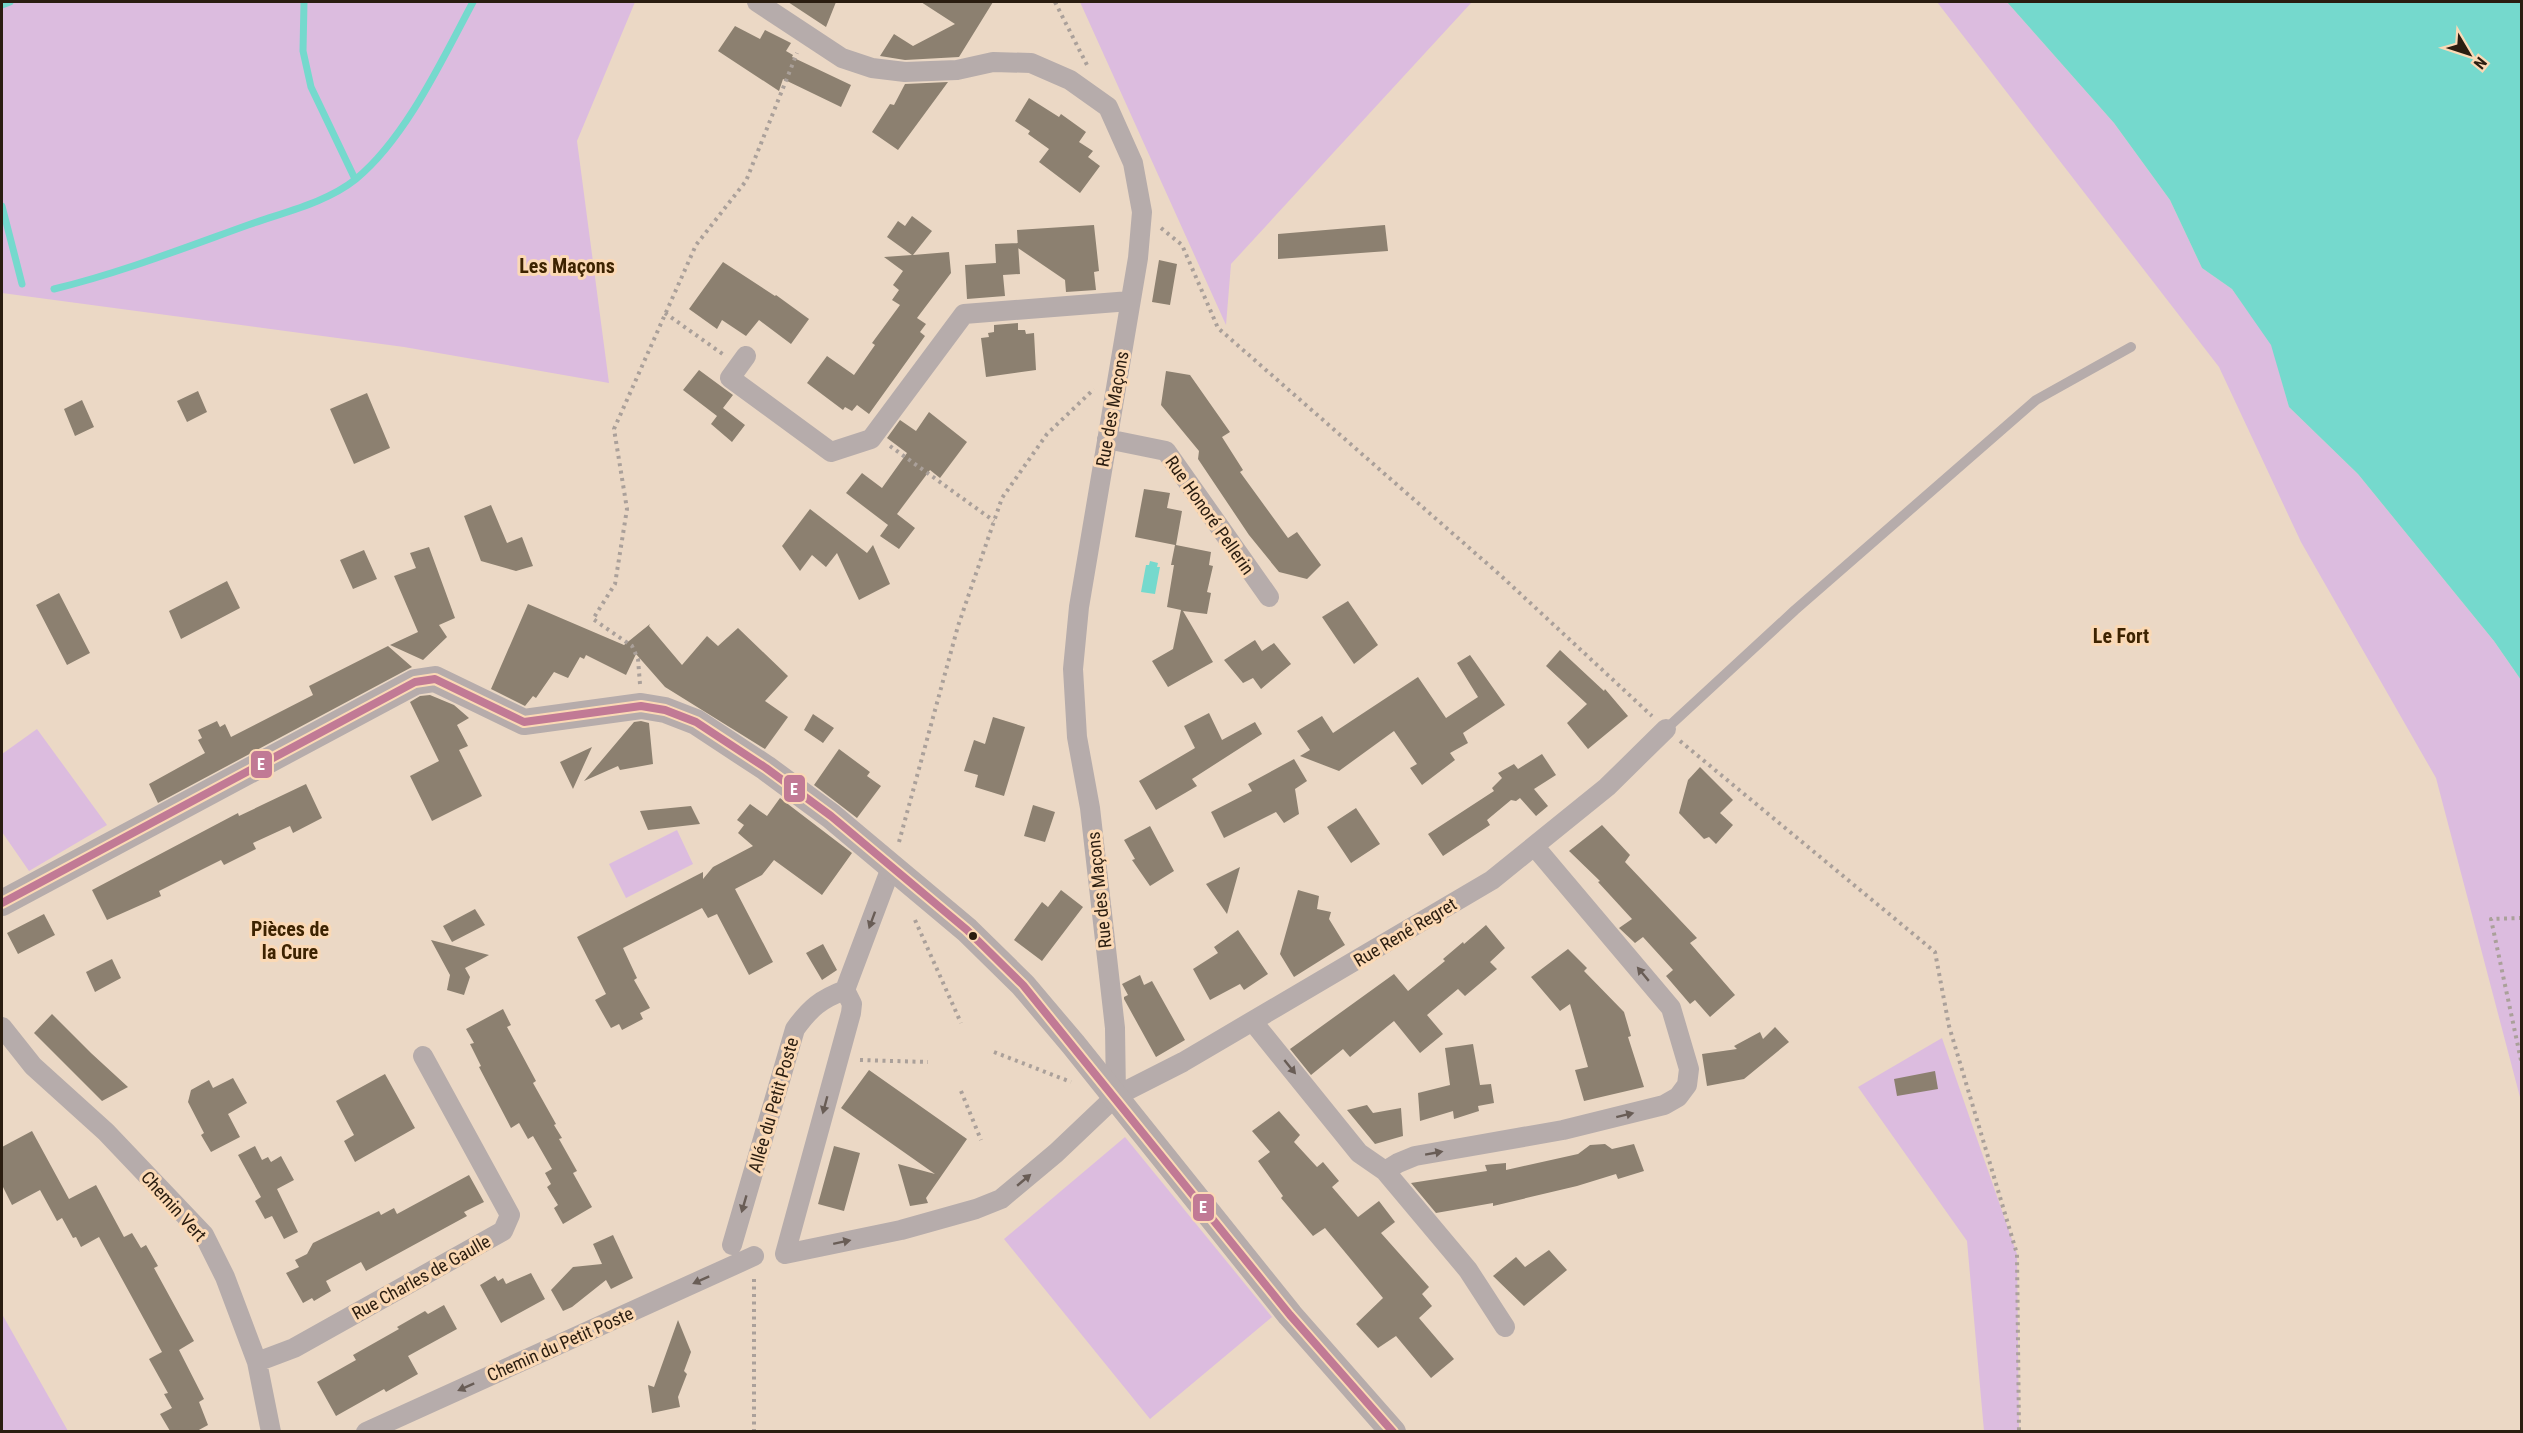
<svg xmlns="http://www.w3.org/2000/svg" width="2523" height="1433" font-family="'Roboto Condensed',sans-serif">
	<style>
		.green { fill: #dcbcdf }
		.water { fill: #75d9cd }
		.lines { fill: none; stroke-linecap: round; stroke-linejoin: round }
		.stream { stroke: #75d9cd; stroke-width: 7 }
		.building { fill: #8c8070 }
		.path { stroke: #aaa09a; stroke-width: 4; stroke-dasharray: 3 4.5; stroke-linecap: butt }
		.service { stroke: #b6acab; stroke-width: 10 }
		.minor { stroke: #b6acab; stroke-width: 20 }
		.tertiary { stroke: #b6acab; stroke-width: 26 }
		.bus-1-casing { stroke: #fbd9b5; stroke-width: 12 }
		.bus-1 { stroke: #c17a95; stroke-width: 8 }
		.oneway { fill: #695d56 }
		.bus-dot { fill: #2a1d10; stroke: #fbd9b5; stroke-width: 2 }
		.labels { text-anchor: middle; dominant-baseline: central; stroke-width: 6; stroke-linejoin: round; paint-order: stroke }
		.street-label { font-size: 18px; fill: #2a1d10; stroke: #fbd9b5 }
		.neighbourhood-label { font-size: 20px; font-weight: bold; fill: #3d2301; stroke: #fbd9b5 }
		.line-badge { stroke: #fbd9b5; stroke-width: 2 }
		.badge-label { font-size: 16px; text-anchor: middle; font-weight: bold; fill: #fff }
	</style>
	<rect width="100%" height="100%" fill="#ebd8c5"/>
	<path class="green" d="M2,2H635L577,141L609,383L404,347L2,293Z
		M1080,2H1472L1231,264L1226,325Z
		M1937,2H2007L2114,123L2170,200L2202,268L2232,289L2272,345L2289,407L2358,474L2494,641L2521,680V1101L2436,778L2301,542L2219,367Z
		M37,729L107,825L29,871L2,832V754Z
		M677,830L693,864L626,898L609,864Z
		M1942,1038L2017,1254L2019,1431H1984L1967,1241L1858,1087Z
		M1125,1137L1272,1317L1150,1419L1004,1239Z
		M2,1314L68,1431H2Z"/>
	<path class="water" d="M2007,2H2521V680L2494,641L2358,474L2289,407L2271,345L2232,289L2202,268L2170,200L2114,123Z
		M1150,561L1158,563L1157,567H1160L1155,594L1141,592L1146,565H1149Z"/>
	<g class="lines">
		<path class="stream" d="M304,2L303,51L311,87L355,179
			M2,5L10,2
			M2,206L22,284
			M54,289C120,273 184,248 248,225C284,212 326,203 356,179C406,138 443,58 473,2"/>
	</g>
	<path class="building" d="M788,2H836L826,27Z
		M921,2H993L959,57L905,60L880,56L894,34L913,46L955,24Z
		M735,26L760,39L765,30L791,43L786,51L793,55L792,57L851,85L841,107L783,79L779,91L718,51Z
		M948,82L898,150L872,132L890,104L894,105L905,84Z
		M1029,98L1059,117L1061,114L1086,132L1079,142L1093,151L1088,157L1100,166L1080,193L1039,162L1049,149L1028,134L1030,131L1015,121Z
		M912,216L932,231L913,255L949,252L951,273L917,318L926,324L920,332L925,336L869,414L857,405L852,411L845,407L843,410L807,383L827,356L854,375L875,345L872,343L900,305L892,300L899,290L893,285L903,271L884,257L912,255L887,237L898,221L905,226Z
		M1094,225L1099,271L1094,272L1096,290L1066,292L1065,280L1018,248L1017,230Z
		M1385,225L1388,251L1278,259V234Z
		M1018,243L1020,274L1003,275L1005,296L967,299L965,265L996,263L995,244Z
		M1159,260L1177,264L1170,305L1152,302Z
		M723,262L775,296L776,295L809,319L791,344L759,320L746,336L722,320L717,329L689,309Z
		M1018,323V330H1025L1026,334L1034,333L1036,370L986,377L981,338L989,337L988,333L994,332V325Z
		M699,370L733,395L723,408L745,425L732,442L711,424L717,416L683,390Z
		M1166,371L1190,375L1230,432L1222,437L1243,470L1240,472L1288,538L1297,532L1321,565L1307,579L1279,572L1249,535L1198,459L1199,451L1161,405Z
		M198,391L207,412L187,422L177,401Z
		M367,393L390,448L354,464L330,409Z
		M82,400L94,427L75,436L64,409Z
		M929,412L967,442L940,478L930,470L897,514L915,528L899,549L880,536L888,525L846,493L862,473L882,488L907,453L887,438L900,420L916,431Z
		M1144,489L1170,493L1167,508L1182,511L1176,545L1211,552L1209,565L1213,566L1207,592L1211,593L1207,614L1183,611L1213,662L1168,687L1152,661L1173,649L1181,610L1167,607L1174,565H1171L1175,545L1135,537Z
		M491,505L507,543L522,537L533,566L516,571L481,561L464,516Z
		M810,509L867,553L873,545L890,584L859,600L837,553L826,567L812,555L800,571L782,546Z
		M429,547L455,618L439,625L447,637L423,660L390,645L418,632L394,576L416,568L410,553Z
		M364,550L377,579L353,589L340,560Z
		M227,581L240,608L181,639L169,611Z
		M59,593L90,653L67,665L36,605Z
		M1348,601L1378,645L1354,664L1322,617Z
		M528,604L624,645L650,624L649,626L682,665L707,636L718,646L738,628L788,676L765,701L788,717L765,749L665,687L636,654L626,675L586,655L584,659L580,657L568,678L554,672L536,698L533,696L525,706L491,689Z
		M1255,640L1262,651L1274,643L1291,664L1261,689L1253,678L1243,683L1224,660Z
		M388,646L412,667L158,803L149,784L205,753L198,740L202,738L198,730L217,721L220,727L225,724L231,737L313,695L309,686Z
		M1560,650L1604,691L1605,689L1628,716L1588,749L1567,723L1587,704L1546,666Z
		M1470,655L1505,705L1463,733L1468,743L1450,753L1455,760L1422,785L1410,768L1417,764L1394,731L1339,771L1300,756L1310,750L1297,731L1322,716L1333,733L1418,677L1446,718L1478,697L1457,663Z
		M430,695L454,705L469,718L457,725L468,746L459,750L482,796L432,821L410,776L439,761L410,702L420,696Z
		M1209,713L1222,740L1255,722L1262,734L1192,779L1197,786L1156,810L1139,781L1195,748L1184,726Z
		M813,714L834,728L823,743L804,730Z
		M993,717L1025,727L1004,796L975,787L978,775L964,771L974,740L985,744Z
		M641,721L649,723L653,764L620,770L618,766L584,781L634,722Z
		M592,747L573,789L560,762Z
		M839,749L870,772L867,776L881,786L857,818L814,785Z
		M1542,754L1556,775L1534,789L1548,806L1536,816L1520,798L1516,801L1511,800L1487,820L1490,825L1443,856L1428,834L1494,791L1492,788L1502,778L1498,773L1514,764L1518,769Z
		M1294,759L1307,781L1295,789L1299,814L1284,823L1276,812L1224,838L1211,812L1252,791L1248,784Z
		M1700,767L1733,800L1720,813L1733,825L1716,844L1709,837L1704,839L1679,813L1688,780Z
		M306,784L322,818L293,833L290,826L253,843L256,849L224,865L221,860L159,891L161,896L107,920L92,890L238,813L239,816Z
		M780,798L852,853L822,895L774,860L762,875L735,889L773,962L749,975L717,914L708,918L702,908L623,948L637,978L634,980L650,1008L640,1013L643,1019L622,1030L619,1024L611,1028L595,1000L606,994L577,937L703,872V879L713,867L753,846L738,833L744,825L737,820L750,804L767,816Z
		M1033,805L1055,812L1045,842L1024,836Z
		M691,806L700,824L648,830L640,811Z
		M1356,808L1380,844L1351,863L1327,827Z
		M1602,825L1630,855L1625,862L1697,938L1690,943L1735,995L1710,1017L1695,1000L1690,1004L1666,976L1673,970L1643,937L1635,943L1619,928L1632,919L1598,882L1600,881L1569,851Z
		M1150,826L1174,871L1150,886L1132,860L1135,859L1124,840Z
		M1240,867L1227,914L1206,884Z
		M1061,890L1083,907L1042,961L1014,940L1042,902L1048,907Z
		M1298,890L1319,896L1317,909L1331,912L1329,919L1345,945L1294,977L1280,954Z
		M475,909L485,925L452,942L443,926Z
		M44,914L55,935L18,954L7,933Z
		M1486,925L1505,948L1490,962L1497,969L1465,996L1458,989L1427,1015L1443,1034L1420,1053L1394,1021L1350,1057L1343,1049L1311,1075L1290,1049L1394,974L1408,991L1445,961L1443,959L1463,942L1464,944Z
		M1238,930L1268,974L1244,990L1240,984L1210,1000L1193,969L1218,953L1214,947Z
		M431,940L489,955L465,968L470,977L464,995L447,990L450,975Z
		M823,944L837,970L822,980L806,953Z
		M1568,949L1587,968L1584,971L1624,1012L1631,1036L1628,1037L1644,1087L1584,1101L1575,1070L1588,1067L1570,1004L1560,1011L1531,977Z
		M112,959L121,978L95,992L86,972Z
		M1140,975L1144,985L1152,981L1185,1040L1156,1057L1124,999V997L1128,995L1122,984Z
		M503,1009L511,1025L507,1027L536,1081L533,1083L556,1124L554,1125L562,1138L559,1139L577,1171L573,1173L592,1207L563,1224L554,1208L558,1205L547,1187L551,1184L545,1173L552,1169L533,1136L528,1139L519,1123L511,1128L479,1067L481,1066L470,1044L474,1043L466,1029Z
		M52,1014L91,1053L128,1087L102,1101L34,1033Z
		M1775,1027L1789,1042L1744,1079L1707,1086L1702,1054L1737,1049L1734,1046L1760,1032L1763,1039Z
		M1473,1044L1480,1085L1491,1084L1494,1103L1478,1106L1479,1111L1454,1119L1453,1111L1420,1121L1418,1093L1450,1085L1445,1048Z
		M869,1070L967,1139L926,1198L928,1203L910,1206L898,1164L935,1174L841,1108Z
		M1935,1071L1938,1089L1897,1096L1894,1079Z
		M385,1074L415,1128L355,1162L344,1141L354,1135L336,1101Z
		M233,1078L247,1103L228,1114L240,1137L211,1152L201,1135L204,1133L188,1102L191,1090L209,1080L213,1088Z
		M1367,1105L1373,1113L1401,1108L1403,1136L1375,1144L1347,1110Z
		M1279,1111L1300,1135L1294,1142L1317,1167L1323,1162L1339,1181L1332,1187L1358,1217L1379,1201L1395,1222L1381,1233L1429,1287L1422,1294L1432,1306L1419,1318L1454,1359L1431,1378L1396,1336L1378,1348L1356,1324L1383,1298L1325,1228L1313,1236L1281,1198L1283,1196L1258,1161L1270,1152L1252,1131Z
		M32,1131L69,1199L96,1185L124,1237L132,1233L141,1248L146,1245L158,1266L154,1268L194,1341L179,1350L204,1399L199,1402L208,1425L197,1431H170L160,1414L172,1408L164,1394L168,1393L149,1359L162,1352L99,1237L81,1247L76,1237L73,1238L62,1218L57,1221L40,1190L12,1205L2,1185V1147Z
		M1605,1144L1612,1149L1634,1144L1644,1171L1618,1179L1616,1174L1577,1186L1493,1206V1203L1436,1213L1411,1183L1487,1171L1485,1165L1506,1163V1170L1578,1154L1590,1145Z
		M255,1146L262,1160L268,1157L271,1162L281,1156L294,1180L277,1189L298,1232L284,1239L272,1216L265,1219L255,1201L261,1197L238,1155Z
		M834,1146L860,1153L844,1211L818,1204Z
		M469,1175L484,1202L464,1212L467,1216L366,1271L361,1262L326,1281L331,1291L314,1301L312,1298L303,1303L286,1273L299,1267L295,1260L307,1254L313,1243L379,1211L381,1215L394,1208L397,1214Z
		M613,1235L633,1278L611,1289L606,1280L572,1307L563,1311L551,1290L573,1267L602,1264L593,1244Z
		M1549,1250L1567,1270L1524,1306L1493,1276L1516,1257L1525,1267Z
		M531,1273L545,1299L501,1323L480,1285L495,1276L498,1281L503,1278L506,1284Z
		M444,1305L457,1329L408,1356L418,1374L386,1392L384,1389L336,1416L317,1382L356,1360L353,1355L399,1329L397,1327L425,1311L428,1314Z
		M678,1320L691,1352L684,1371L687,1374L678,1397L680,1407L652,1413L648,1385L654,1387Z"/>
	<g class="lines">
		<path class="path" d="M1055,2L1087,65
			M1161,228L1182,245L1218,328L1499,574L1652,716
			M665,313L724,355
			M890,446L994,521
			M640,684L638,659L632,646L593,619L615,584L627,509L614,429L696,245L746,181L797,53
			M1680,741L1935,952L1949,1026L2017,1254L2019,1432
			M899,842L958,626L1002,498L1047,434L1094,389
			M2522,918L2491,919L2522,1065
			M915,920L961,1023
			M994,1052L1071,1082
			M860,1060L928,1062
			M961,1091L981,1140
			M754,1432V1279"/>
		<path class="service" d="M1666,729L1795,610L2036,400L2131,347"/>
		<path class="minor" d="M757,2L842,58L872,68L905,72L957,70L993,62L1031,63L1070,80L1108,107L1133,163L1142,212L1138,258L1079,607L1073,669L1077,737L1090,808L1115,1028L1116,1096
			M746,356L730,378L831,452L871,439L964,314L1130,301
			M1107,439L1166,451L1269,597
			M892,865L845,990L852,1004L851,1013L785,1254L901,1230L976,1209L1001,1199L1056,1153L1116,1096L1183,1062L1492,880L1607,787L1666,729
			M1253,1022L1359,1153L1385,1171L1398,1163L1415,1156L1563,1130L1664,1105L1678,1097L1687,1085L1689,1069L1671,1008L1535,847
			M2,1027L33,1066L106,1132L204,1235L225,1277L257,1362L271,1432
			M1385,1171L1468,1270L1505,1327
			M732,1245L795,1029C810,1008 821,999 845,990
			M257,1362L294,1348L503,1231L510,1215L423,1056
			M366,1432L754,1256"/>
		<path class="tertiary" d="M2,903L415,682L435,679L524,722L641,706L665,710L696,722L766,768L831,816L967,930L1023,985L1073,1044L1290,1315L1393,1432"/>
		<g class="bus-1-casing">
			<path id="bus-1" d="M2,903L415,682L435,679L524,722L641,706L665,710L696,722L766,768L831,816L967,930L1023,985L1290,1315L1393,1432"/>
		</g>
		<use href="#bus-1" class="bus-1"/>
	</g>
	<defs><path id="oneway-solid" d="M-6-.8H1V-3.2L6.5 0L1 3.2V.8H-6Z" transform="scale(1.5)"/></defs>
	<g class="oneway">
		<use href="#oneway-solid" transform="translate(872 920) rotate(110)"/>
		<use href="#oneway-solid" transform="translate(1643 974) rotate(-130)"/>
		<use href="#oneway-solid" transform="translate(1290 1067) rotate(51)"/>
		<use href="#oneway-solid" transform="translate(825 1105) rotate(105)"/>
		<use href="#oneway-solid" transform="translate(1625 1115) rotate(-14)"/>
		<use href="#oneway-solid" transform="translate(1434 1153) rotate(-10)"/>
		<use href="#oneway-solid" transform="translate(1024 1180) rotate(-40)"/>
		<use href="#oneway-solid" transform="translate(744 1204) rotate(106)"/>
		<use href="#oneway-solid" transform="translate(842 1242) rotate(-12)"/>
		<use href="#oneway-solid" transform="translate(701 1280) rotate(156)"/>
		<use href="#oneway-solid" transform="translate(466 1387) rotate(156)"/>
	</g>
	<circle class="bus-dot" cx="973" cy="936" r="5"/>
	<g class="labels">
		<g class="street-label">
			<text transform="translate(1112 409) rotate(-80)">Rue des Maçons</text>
			<text transform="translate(1210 515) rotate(55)">Rue Honoré Pellerin</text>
			<text transform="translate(1099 890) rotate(-96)">Rue des Maçons</text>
			<text transform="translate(1405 932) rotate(-31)">Rue René Regret</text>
			<text transform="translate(773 1105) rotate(-74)">Allée du Petit Poste</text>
			<text transform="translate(174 1206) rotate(48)">Chemin Vert</text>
			<text transform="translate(421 1277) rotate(-29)">Rue Charles de Gaulle</text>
			<text transform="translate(560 1344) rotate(-24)">Chemin du Petit Poste</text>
		</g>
		<g class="neighbourhood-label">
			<text x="567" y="266">Les Maçons</text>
			<text x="2121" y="636">Le Fort</text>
			<text x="290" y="929">Pièces de<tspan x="290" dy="23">la Cure</tspan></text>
		</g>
	</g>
	<g class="line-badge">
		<rect x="250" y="750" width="23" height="29" rx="6" fill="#c17a95"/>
		<rect x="783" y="774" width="23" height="29" rx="6" fill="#c17a95"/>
		<rect x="1192" y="1193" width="23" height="29" rx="6" fill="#c17a95"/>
	</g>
	<g class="badge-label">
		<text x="261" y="770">E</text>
		<text x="794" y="795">E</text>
		<text x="1203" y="1213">E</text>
	</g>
	<rect width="2523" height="1433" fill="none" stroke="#2a1d10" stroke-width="6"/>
	<g transform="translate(2469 54) rotate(129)" stroke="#fbd9b5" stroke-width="4.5" paint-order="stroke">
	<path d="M0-4.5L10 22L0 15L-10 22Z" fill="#2a1d10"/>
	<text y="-9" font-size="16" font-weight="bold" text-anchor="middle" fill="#2a1d10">N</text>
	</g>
</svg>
